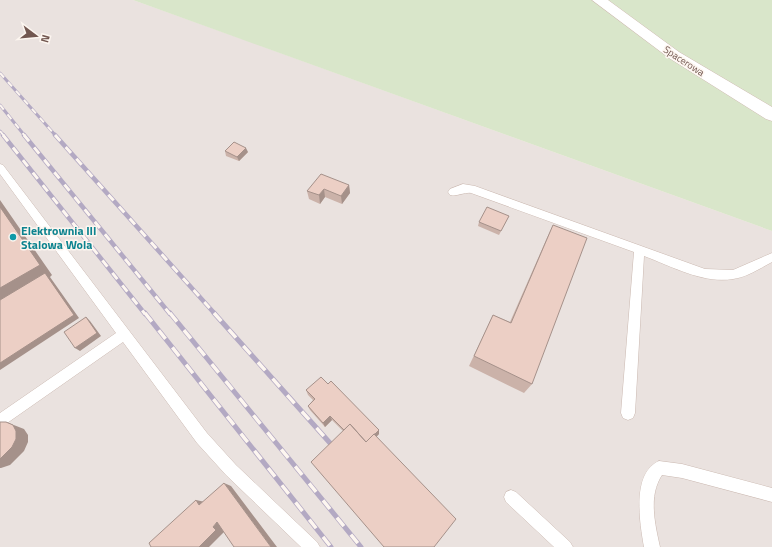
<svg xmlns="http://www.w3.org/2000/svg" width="772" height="547" font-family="'Titillium Web',sans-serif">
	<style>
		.industrial { fill: #eae2df }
		.green { fill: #d9e6ca }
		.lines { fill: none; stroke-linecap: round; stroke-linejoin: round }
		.lane-casing { stroke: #cbb9b1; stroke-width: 1 }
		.secondary-casing { stroke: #cfbab2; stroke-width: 1 }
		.lane { fill: #fff; fill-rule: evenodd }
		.secondary { fill: #fff; fill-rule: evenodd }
		.rail-far2-casing { stroke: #b3a9c3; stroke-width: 3 }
		.rail-far1-casing { stroke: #b3a9c3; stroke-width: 4.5 }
		.rail-casing { stroke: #b3a9c3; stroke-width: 5 }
		.rail-far2 { stroke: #fdf6f0; stroke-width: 2; stroke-dasharray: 6; stroke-linecap: butt }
		.rail-far1 { stroke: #fdf6f0; stroke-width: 3; stroke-dasharray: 8; stroke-linecap: butt }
		.rail { stroke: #fdf6f0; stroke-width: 3.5; stroke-dasharray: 11; stroke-linecap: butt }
		.wall { fill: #cbb2a9 }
		.shaded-wall { fill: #a5918a }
		.building { fill: #eccfc5; stroke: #a5918a }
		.culture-dot { fill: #0f9aa8; stroke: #fdf6f0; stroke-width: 1.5 }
		.labels { text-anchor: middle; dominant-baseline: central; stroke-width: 3; stroke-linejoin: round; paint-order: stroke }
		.far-street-label { font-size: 10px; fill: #725750; stroke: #fdf6f0 }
		.culture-label { font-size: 12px; font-weight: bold; fill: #0d838f; stroke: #fdf6f0; text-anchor: start }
	</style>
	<rect width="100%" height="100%" fill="#faf1ea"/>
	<path class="industrial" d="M0,0H133L242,39L256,38L261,46L772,231V547H0Z"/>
	<path class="green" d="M133,0H772V231Z"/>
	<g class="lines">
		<g class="lane-casing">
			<path id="lane" d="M0,164L3,165L207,433L236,465L317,542L320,547H301L226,475L197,443L123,342L0,428V413L116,333L0,174Z
				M463,184L475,186L705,269L733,270L772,253V262C759,269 747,277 733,279C703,284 671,266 644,256L635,413L633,418L628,420L623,418L621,413L634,252L471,193C464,192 456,197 450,195L448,192L450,189Z
				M659,461L682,464L772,488V502L682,478L662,475C648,496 655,524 660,547H644C640,524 631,473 659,461Z
				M511,490L516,492L570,542L573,547H554L506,502L504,497L506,492Z"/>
		</g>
		<g class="secondary-casing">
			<path id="secondary" d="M592,0H608L679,52L772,107V121L766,119L669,58Z"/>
		</g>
		<use href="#lane" class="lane"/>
		<use href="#secondary" class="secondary"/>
		<g class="rail-far2-casing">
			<path id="rail-far2" d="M0,73L56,136
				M0,105L25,136
				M0,131L4,136"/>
		</g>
		<g class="rail-far1-casing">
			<path id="rail-far1" d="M3,135L145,314
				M24,135L170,314
				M55,135L215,314"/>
		</g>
		<g class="rail-casing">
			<path id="rail" d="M145,313L331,547
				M170,313L361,547
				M214,313L338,452"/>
		</g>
		<use href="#rail-far2" class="rail-far2"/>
		<use href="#rail-far1" class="rail-far1"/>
		<use href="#rail" class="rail"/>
	</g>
	<path class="wall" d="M225,151L248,152L239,161L226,156Z
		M349,185L350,193L342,204L325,197L320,204L309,199L307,191Z
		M509,216L499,235L478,226L479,222Z
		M553,225L532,384L524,393L469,366L493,315L510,322L546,240Z
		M328,384L379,430V434L377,436L343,431L332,420L325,427L310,410L308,406L313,400L308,395L306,390Z"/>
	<path class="shaded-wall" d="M246,148L248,152L239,161L237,157Z
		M349,185L350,193L342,204L341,196Z
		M324,189L325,197L320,204L319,195Z
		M0,200L52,275L50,277L79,318L0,370Z
		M86,317L90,321L101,336L80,351L75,348Z
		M330,416L332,420L325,427L323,423Z
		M6,422L24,429L28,435V442L24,451L10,465L1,468H0V459Z
		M379,430V434L367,447V443Z
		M224,483L231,486L277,547H271Z
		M196,500L205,502L199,505Z
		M217,522L225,531L209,547H199L213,527Z"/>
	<path class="building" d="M234,142L246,148L237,157L225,151Z
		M321,174L349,185L341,196L324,189L319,195L307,191Z
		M0,207L40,265L0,288Z
		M487,207L509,216L501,231L479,222Z
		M553,225L587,238L532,384L474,356L493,315L511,323Z
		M45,273L74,315L0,363V300Z
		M86,317L97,333L75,348L64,332Z
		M321,377L328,384L331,381L379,430L375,434H374L366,442L350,424L344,430L330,416L323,423L308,406L315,399L306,390Z
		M0,422H6L13,425L16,431V439L12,447L0,459Z
		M350,424L366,442L374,434L456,519L434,547H384L311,462Z
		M224,483L271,547H234L217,522L213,527L216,530L199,547H151L149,543L196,500L199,505Z"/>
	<circle class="culture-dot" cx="13" cy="237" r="4"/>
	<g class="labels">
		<g class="far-street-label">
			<text transform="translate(684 61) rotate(33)">Spacerowa</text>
		</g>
		<g class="culture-label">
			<text x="21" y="230">Elektrownia III<tspan x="21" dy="14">Stalowa Wola</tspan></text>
		</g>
	</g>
	<g transform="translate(36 36) rotate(106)" stroke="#fdf6f0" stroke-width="3" paint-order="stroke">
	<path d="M0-3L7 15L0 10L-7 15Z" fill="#725750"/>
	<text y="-6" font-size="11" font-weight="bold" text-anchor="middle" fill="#725750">N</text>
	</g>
</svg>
